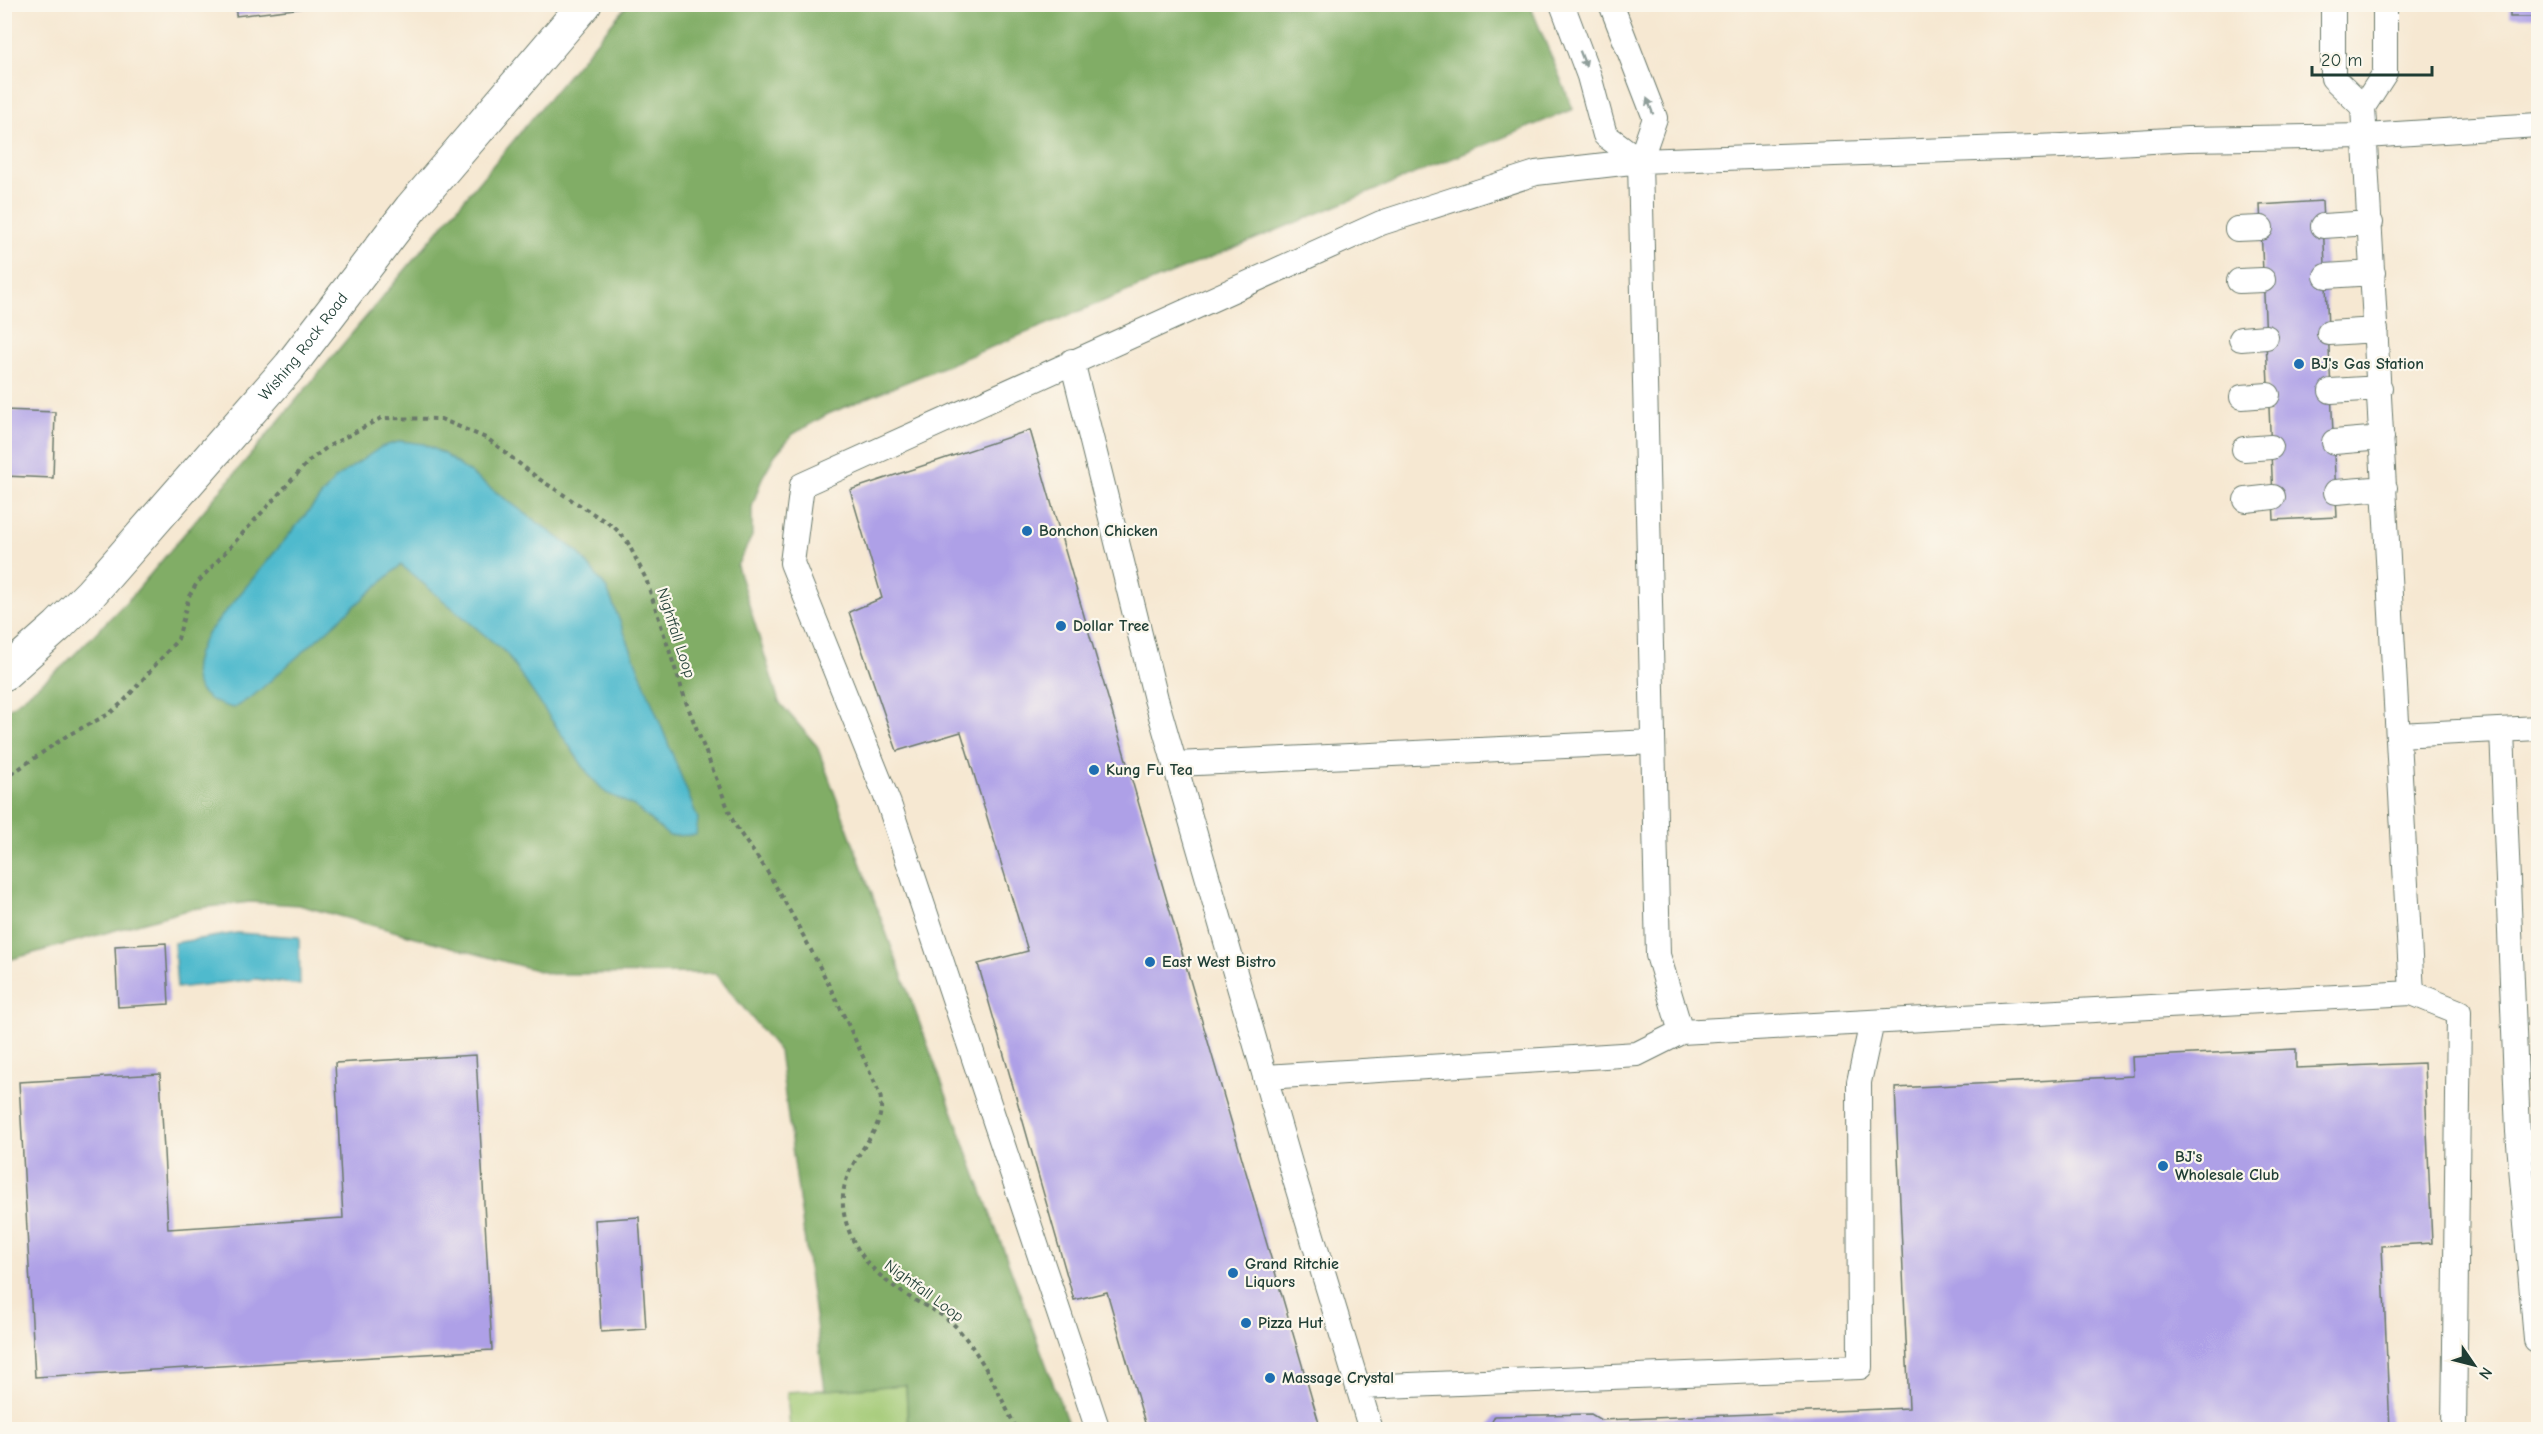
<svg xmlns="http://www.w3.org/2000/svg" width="2543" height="1434" font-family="'Comic Neue',sans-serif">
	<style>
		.green { fill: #a2c974; stroke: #608354; stroke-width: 1.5 }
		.forest { fill: #81ad66; stroke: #50754d; stroke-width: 1.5 }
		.water { fill: #50bacd; stroke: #387c80; stroke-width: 1.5 }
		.building { fill: #aea0e7 }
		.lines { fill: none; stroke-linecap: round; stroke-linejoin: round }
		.lane-casing { stroke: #6a796b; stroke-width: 26 }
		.street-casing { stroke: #6a796b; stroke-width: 35 }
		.path { stroke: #6a796b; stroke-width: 4; stroke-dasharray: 4.5 4.5; stroke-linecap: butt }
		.lane { stroke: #fff; stroke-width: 24 }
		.street { stroke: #fff; stroke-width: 33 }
		.oneway { fill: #8f9e9a }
		.poi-dot { fill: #1f6fb2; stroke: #fbf7ec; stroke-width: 2 }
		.labels { text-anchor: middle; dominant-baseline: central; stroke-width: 4.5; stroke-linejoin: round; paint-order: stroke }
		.street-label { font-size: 16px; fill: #1f3d34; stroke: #fbf7ec }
		.poi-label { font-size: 16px; font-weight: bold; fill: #1f3d34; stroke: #fbf7ec; text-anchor: start }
	</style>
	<rect width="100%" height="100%" fill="#fbf7ec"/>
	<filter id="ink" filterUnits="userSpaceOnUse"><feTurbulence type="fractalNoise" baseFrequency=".0167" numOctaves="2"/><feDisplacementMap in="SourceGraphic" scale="12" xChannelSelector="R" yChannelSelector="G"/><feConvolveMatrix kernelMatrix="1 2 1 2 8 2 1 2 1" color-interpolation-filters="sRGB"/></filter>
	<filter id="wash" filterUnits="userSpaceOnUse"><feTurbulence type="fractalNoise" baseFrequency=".008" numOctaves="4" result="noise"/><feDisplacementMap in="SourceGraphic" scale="24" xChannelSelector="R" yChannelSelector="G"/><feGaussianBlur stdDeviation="1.35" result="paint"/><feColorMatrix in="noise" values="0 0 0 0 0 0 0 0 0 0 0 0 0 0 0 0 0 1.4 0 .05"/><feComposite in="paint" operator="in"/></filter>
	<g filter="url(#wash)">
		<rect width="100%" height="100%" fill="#f6e8d2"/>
		<path class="green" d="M906,1385L908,1429H790L787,1392Z"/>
		<path class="forest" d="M627,5H1530L1573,109L828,414L793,434L775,455L762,478L752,507V536L737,566L779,702L817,746L1070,1429H908L906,1385L825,1390L779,1051L715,973L550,974L299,905L250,902L191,909L5,961V712L63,666L133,595Z"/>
		<path class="water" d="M401,441L424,444L444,454L578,552L607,589L698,819L696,835L669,836L634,806L606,793L589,775L506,653L401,565L253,696L234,708C189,699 186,670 207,634L336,478L381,447Z
			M237,933L299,937L300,985L256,979L177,988L174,943Z"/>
		<g id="blocks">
			<path class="building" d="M236,4H320L321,6L236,16Z
				M2510,4H2538V17H2510Z
				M2322,201L2337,517L2274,520L2260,205Z
				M4,410L55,412L53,478L4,476Z
				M1030,430L1319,1423L1314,1430H1147L1107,1292L1074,1300L978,964L1028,951L961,732L897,751L849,612L882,598L850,490Z
				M166,943L169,1004L118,1007L115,946Z
				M2296,1049V1068L2424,1063L2432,1243L2382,1246L2390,1430H1450L1489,1427L1495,1416L1591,1414L1601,1420L1909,1408L1895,1088L2133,1076L2132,1057Z
				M476,1055L492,1350L35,1377L19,1082L160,1074L168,1229L343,1218L335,1063Z
				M639,1217L646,1329L601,1332L595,1220Z"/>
		</g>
	</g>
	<g filter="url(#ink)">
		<use href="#blocks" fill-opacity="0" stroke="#6a796b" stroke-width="1.5"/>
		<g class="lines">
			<g class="lane-casing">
				<path id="lane" d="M1562,4L1589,76L1605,135L1640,161
					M1611,4L1655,118L1640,161L1658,955L1681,1032L2412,993L2363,107L2385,73V4
					M2333,4V78L2363,107
					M2323,226L2371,223
					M2237,229L2261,228
					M2326,276L2373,273
					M2239,281L2263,280
					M2329,333L2376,330
					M2241,339L2266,337
					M1072,361L1156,699L1292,1170L1371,1430
					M2331,391L2380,388
					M2242,397L2268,395
					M2334,442L2382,438
					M2244,449L2271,447
					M2336,492L2385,488
					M2246,500L2273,497
					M2502,730L2518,1132L2536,1340H2538
					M2398,735L2538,728
					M1176,764L1652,742
					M2412,993L2459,1012L2454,1430
					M1265,1077L1637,1054L1681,1032
					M1360,1387L1860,1367L1859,1082L1872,1022
					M1098,1430L889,804L792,563L802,485L1381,223L1536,173L1640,161L2063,146L2188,139L2365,136L2538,125"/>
			</g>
			<g class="street-casing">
				<g id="street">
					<path id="s1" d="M4,674L58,626L91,593L290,366L411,208L585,4"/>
				</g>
			</g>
			<path class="path" d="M4,779L68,735L109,714L124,701L178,639L189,596L197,583L310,460L329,446L381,418L441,419L488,439L539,479L614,527L627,541L646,579L686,702L733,821C744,842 760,858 771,878C812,948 848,1021 880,1095C890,1138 834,1159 844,1214C853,1256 881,1281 918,1302C933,1310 948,1317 959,1330C984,1359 1000,1396 1017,1430"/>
			<use href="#lane" class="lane"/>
			<use href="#street" class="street"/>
		</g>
		<defs><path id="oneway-solid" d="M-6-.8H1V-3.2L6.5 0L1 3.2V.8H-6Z" transform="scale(1.5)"/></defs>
		<g class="oneway">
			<use href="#oneway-solid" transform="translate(1583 59) rotate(69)"/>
			<use href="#oneway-solid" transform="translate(1650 106) rotate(-111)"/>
		</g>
	</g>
	<g class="poi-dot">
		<circle cx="2299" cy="364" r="6"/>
		<circle cx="1027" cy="531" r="6"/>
		<circle cx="1061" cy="626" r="6"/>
		<circle cx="1094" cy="770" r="6"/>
		<circle cx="1150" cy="962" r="6"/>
		<circle cx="2163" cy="1166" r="6"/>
		<circle cx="1233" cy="1273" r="6"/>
		<circle cx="1246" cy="1323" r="6"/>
		<circle cx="1270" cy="1378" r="6"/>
	</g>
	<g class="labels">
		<g class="street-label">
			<text stroke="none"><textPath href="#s1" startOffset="444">Wishing Rock Road</textPath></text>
			<text transform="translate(676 633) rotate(72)">Nightfall Loop</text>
			<text transform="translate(924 1291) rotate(36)">Nightfall Loop</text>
		</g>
		<g class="poi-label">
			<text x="2311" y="364">BJ's Gas Station</text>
			<text x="1039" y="531">Bonchon Chicken</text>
			<text x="1073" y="626">Dollar Tree</text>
			<text x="1106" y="770">Kung Fu Tea</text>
			<text x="1162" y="962">East West Bistro</text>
			<text x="2175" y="1157">BJ's<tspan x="2175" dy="18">Wholesale Club</tspan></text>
			<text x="1245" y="1264">Grand Ritchie<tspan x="1245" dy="18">Liquors</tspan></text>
			<text x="1258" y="1323">Pizza Hut</text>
			<text x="1282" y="1378">Massage Crystal</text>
		</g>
	</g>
	<rect width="2543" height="1434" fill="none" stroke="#fbf7ec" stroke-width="24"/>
	<g transform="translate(2474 1365) rotate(125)" stroke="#fbf7ec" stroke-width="4.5" paint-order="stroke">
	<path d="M0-4.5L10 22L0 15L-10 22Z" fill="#1f3d34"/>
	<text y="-9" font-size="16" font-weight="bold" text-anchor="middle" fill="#1f3d34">N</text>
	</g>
	<path d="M2312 66v9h120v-9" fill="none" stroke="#1f3d34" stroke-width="3"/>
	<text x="2321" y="66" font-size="18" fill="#1f3d34" stroke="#fbf7ec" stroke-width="4.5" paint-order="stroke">20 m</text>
</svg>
